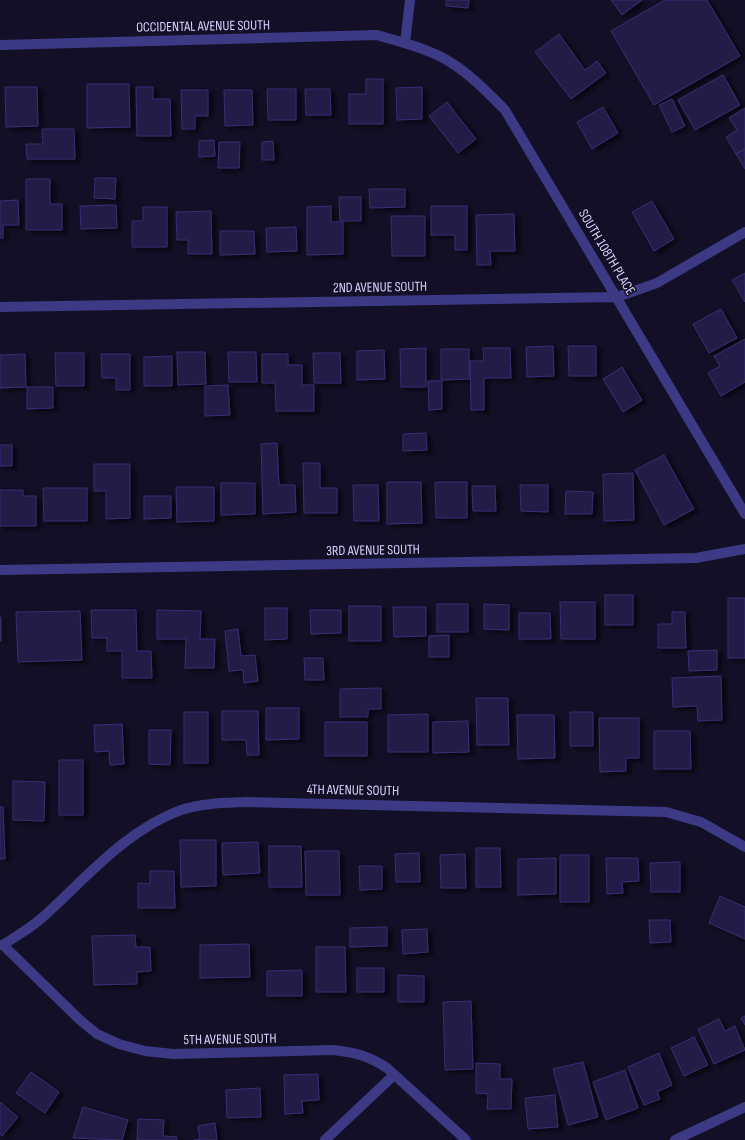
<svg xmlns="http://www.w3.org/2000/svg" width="745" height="1140" font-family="'Sofia Sans Condensed',sans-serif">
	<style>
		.building { fill: #241b47; stroke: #3b2d73; filter: url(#shadow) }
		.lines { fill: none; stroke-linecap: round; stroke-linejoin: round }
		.minor { stroke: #3d3a85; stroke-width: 10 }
		.labels { text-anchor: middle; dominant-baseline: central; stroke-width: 3; stroke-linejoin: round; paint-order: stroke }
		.street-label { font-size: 14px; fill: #d9d4ff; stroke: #130f26 }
	</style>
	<defs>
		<filter id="shadow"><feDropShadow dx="4.5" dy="2.5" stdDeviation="2" flood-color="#0009"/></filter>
	</defs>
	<rect width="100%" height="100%" fill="#130f26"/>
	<path class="building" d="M446,0H469L468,8L446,6Z
		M611,0H642L622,15Z
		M665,0H707L740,56L654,105L611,31Z
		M559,34L585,70L597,61L606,73L571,99L535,52Z
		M723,75L740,105L695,130L678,100Z
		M366,79H383V124H349V94H366Z
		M87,84H129L130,127L87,128Z
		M5,87H37L38,126L6,127Z
		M136,87H153V99H170L171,136H137Z
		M422,87V119L397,120L396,88Z
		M267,89H296V120H268Z
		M305,89H330L331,115H306Z
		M181,90H208V116H195V129H182Z
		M224,90H252L253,125L225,126Z
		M672,99L685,126L672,132L659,105Z
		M447,102L476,139L458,153L429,116Z
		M603,107L618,133L592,149L577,122Z
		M745,108V149L736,154L726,137L737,130L729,118Z
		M42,129H74L75,159H27L26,144H43Z
		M214,140L215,156L199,157V141Z
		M273,141L274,160H262V142Z
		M219,142H240L239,168H218Z
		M745,149V169L736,154Z
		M95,178H116L115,199L94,198Z
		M26,179H50V204H62V230H26Z
		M369,189H405V207L370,208Z
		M339,197H361V221H340Z
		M18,200L19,225H3V238H0V201Z
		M652,201L674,239L654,251L632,212Z
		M116,205L117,228L81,229L80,206Z
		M331,206V222H343V254L307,255V207Z
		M431,206H467V250H455V235H431Z
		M143,207H167V247H132V221H143Z
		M211,211L212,254H188V240H177L176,212Z
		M514,214L515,251H490L491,265H477L476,215Z
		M391,216H425V256H392Z
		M296,227L297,251L267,252L266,228Z
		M220,231H254L255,254L220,255Z
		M745,273V302L732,280Z
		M721,309L737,338L709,353L693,324Z
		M745,339V382L721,396L708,373L720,366L714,356Z
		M553,346L554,376L527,377L526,347Z
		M568,346H596V376H569Z
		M426,348V387H401L400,349Z
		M483,348H510L511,378H484V410H471L470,361H484Z
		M441,349H469V379L441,380Z
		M384,350L385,379L357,380V351Z
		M177,352H205L206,384L178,385Z
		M228,352H256L257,382H229Z
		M55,353H84V386H56Z
		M313,353H340L341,383H314Z
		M25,354L26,387L0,388V355Z
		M101,354H130V390H116V378H102Z
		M262,354H288V365H302V385H314V411H276L275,383H262Z
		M172,356V386H144V357Z
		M622,367L642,400L623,412L603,379Z
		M428,381H442V409L429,410Z
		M228,385L230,415L205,416V386Z
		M27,387H53V408L27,409Z
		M426,433L427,450L403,451V434Z
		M277,443L279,485H295L296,512L263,514L261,444Z
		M0,445H12V466H0Z
		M664,455L694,509L664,525L635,470Z
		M303,463H320V488H337V513H304Z
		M94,464H130V518L106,519V491H94Z
		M633,473L634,520L604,521L603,474Z
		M387,482H421L422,523L387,524Z
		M435,482H467V518H436Z
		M221,483H255V514L221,515Z
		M353,485H378L379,521H354Z
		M520,485H548V512L521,511Z
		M472,486H495L496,511H473Z
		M176,487H214V521L177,522Z
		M43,488H87V521H44Z
		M0,490H23V496H36V526H0Z
		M566,491L593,492L592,514H565Z
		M144,496H171V518L144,519Z
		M605,595H633V625H605Z
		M728,598H745V658H728Z
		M560,602H595V639H561Z
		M437,604H468V632H437Z
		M484,604L509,605V630L484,629Z
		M349,606H381V641H349Z
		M393,607H426V636L394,637Z
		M265,608H287V639L265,640Z
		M91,610H136L137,651H151L152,678H122V651H107V638H92Z
		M157,610L201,611L200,639H215L214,668H185L186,639H157Z
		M310,610H341V633L311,634Z
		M80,611L82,660L18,662L16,612Z
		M672,612H685L686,648H658V624H672Z
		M519,613H550L551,639H519Z
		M0,617H1V641H0Z
		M238,629L241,656L255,655L258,681L244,683L243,670L229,671L225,631Z
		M449,635V657H429V636Z
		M717,650V670L689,671L688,651Z
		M304,658H323L324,680H305Z
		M721,676L722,720L698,721L697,706L673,707L672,678Z
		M381,688V709H368V717H340V689Z
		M476,698H508L509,745H477Z
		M266,708H299V739L266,740Z
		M222,711H258L259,755H247L246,740H222Z
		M184,712H208V763H184Z
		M570,712H593V746H570Z
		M428,714V752H388V715Z
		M517,715H554L555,758L518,759Z
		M599,718H639V758H626V771L600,772Z
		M468,721L469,752L433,753V722Z
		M325,722H367V756H325Z
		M122,724L124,764L110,765L109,751L95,752L94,725Z
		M149,730H171L170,765L149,764Z
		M654,731H690L691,769H654Z
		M59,760H83V815H59Z
		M13,781L45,782L44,821L13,820Z
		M0,807H3L5,859H0Z
		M180,840H216V886L181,887Z
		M258,842L260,873L223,875L222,843Z
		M269,846H301L302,887H269Z
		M476,848H500L501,887H476Z
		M305,851H339L340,895H306Z
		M419,853L420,882H396L395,854Z
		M465,854L466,888H441L440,855Z
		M560,855H589V902H560Z
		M556,858V894L518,895V859Z
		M606,858H638L639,881L622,882L623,893L607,894Z
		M680,862V892H651L650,863Z
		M359,866H382V889L360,890Z
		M150,871H174L175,908H138V883L150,884Z
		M720,896L745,907V939L709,923Z
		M649,920H670L671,942L650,943Z
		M387,927V946L350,947V928Z
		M427,929L428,952L403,954L402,930Z
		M135,935L136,947H150L151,971L137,972V984L94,985L92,936Z
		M249,944L250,977L200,978V945Z
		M316,947H345L346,992H316Z
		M357,968H384V992H357Z
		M302,970V996H267V971Z
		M398,975L424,976V1002H398Z
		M471,1001L473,1069L445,1070L443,1002Z
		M745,1016V1025L741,1018Z
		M719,1019L725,1031L735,1026L745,1050L714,1064L698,1029Z
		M694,1037L708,1065L684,1076L671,1048Z
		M659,1053L672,1085L657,1092L660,1099L644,1105L628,1067Z
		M583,1062L598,1117L568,1125L553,1069Z
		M476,1063L500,1064V1079H512L511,1109H487L488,1094L476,1093Z
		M625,1070L638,1108L606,1120L593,1082Z
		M31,1072L59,1092L45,1113L16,1093Z
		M318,1074L319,1100L302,1101L303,1113L285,1114L284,1075Z
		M260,1088L261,1117L227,1118L226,1090Z
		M555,1095L558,1127L528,1129L525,1098Z
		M0,1102L18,1117L2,1136L0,1134Z
		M83,1107L128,1120L122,1140L73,1138Z
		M138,1119L164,1120L163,1136L177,1137V1140H137Z
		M215,1123L217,1140H194L200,1139L198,1126Z"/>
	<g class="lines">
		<path class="minor" d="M405,43L410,0
			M0,45L377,35C400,42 430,49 450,62C471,75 488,93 505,110L745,514
			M0,307L617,297L657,283L745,232
			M0,570L696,558L745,549
			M0,945H3C16,936 31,928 43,917C85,879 126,830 181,810C202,803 225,803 247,802L666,812L701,822L745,847
			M3,945L80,1020L97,1034L119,1044L145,1051L173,1054L333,1050C354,1052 369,1056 387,1068L466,1140
			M325,1140L394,1075
			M675,1140L745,1107"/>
	</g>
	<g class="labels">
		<g class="street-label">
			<text transform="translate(203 26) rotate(-1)">OCCIDENTAL AVENUE SOUTH</text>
			<text transform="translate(607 252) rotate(59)">SOUTH 108TH PLACE</text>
			<text transform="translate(380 287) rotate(-1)">2ND AVENUE SOUTH</text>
			<text transform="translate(373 550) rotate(-1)">3RD AVENUE SOUTH</text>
			<text transform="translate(353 790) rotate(1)">4TH AVENUE SOUTH</text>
			<text transform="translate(230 1039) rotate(-1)">5TH AVENUE SOUTH</text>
		</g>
	</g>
</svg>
